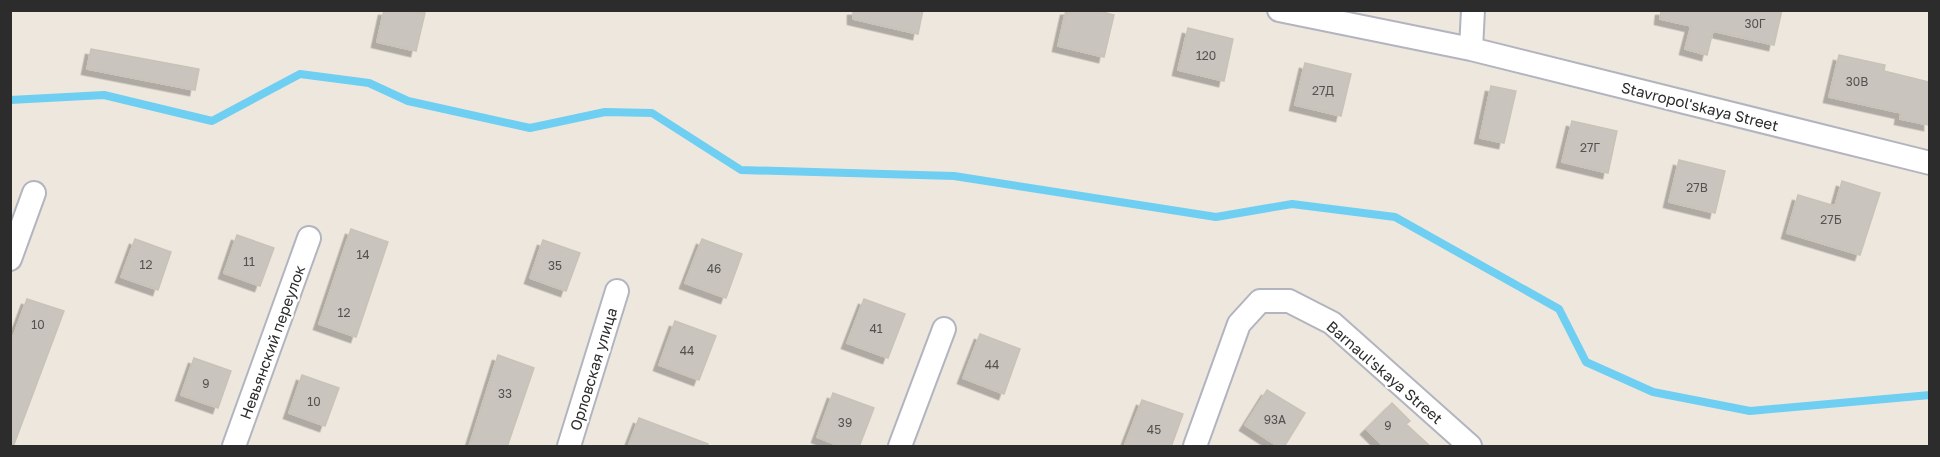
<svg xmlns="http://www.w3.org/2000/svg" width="1940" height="457" font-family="'Golos Text',sans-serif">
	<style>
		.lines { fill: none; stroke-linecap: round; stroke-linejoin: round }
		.stream { stroke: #6ecff2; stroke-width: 8 }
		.building { fill: #c9c4bd; stroke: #c9c3b7; stroke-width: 1.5; filter: url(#shadow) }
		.street-casing { stroke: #b2b4bf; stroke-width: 26 }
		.street { stroke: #fff; stroke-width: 22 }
		.labels { text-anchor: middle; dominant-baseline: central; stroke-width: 4.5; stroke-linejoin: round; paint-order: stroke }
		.number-label { font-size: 12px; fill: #535250 }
		.street-label { font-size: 15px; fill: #2c2c2c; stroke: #fff }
	</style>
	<defs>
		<filter id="shadow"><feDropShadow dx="-5.5" dy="5.5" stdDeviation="0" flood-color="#0004"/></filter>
	</defs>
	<rect width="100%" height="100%" fill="#eee7de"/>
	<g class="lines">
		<path class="stream" d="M10,100L104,95L212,121L300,74L369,83L408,101L530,128L605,112L652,113L741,170L954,176L1216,217L1292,204L1395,217L1559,309L1586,362L1653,392L1750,411L1930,395"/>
	</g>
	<path class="building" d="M384,10L425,13L416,51L377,42Z
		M853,10H923L918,34L853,19Z
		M1066,10H1095L1114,15L1104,57L1058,46Z
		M1661,10H1782L1774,45L1713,31L1707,55L1685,49L1691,26L1660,19Z
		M1188,28L1233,39L1224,81L1178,70Z
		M91,49L199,69L195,90L87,69Z
		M1839,55L1885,65L1884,71L1929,82V125L1900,119L1901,113L1829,97Z
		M1305,63L1351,74L1341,116L1295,105Z
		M1491,86L1516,91L1504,143L1480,138Z
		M1572,121L1617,131L1608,173L1562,162Z
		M1679,160L1725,171L1715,213L1669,202Z
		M1842,181L1880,193L1860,255L1787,233L1798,195L1835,206Z
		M351,229L388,242L356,337L319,324Z
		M237,235L274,248L260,286L224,273Z
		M135,239L171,252L158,290L121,277Z
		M702,239L742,254L726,298L685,283Z
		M543,240L580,253L566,291L530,278Z
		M27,299L64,311L13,447H10V345Z
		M864,299L905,314L888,358L847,343Z
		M675,321L716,336L699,380L659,365Z
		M980,334L1020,349L1004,394L963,378Z
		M498,355L534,368L507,447H469Z
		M194,358L231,371L218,408L181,395Z
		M302,375L339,388L325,426L289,413Z
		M1267,390L1305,413L1284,447H1279L1245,425Z
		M833,393L874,408L859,447H842L817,437Z
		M1142,400L1183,414L1171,447H1124Z
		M1392,403L1410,421L1406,424L1431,447H1384L1366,429Z
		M639,418L708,444L707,447H628Z"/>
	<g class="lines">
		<g class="street-casing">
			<path id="street" d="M1279,10L1471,49L1930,163
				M1471,49L1473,10
				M10,259L34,193
				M234,446L309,238
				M569,446L617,291
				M900,446L944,329
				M1195,446L1239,324L1260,301H1289L1332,323L1470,446"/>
		</g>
		<use href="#street" class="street"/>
	</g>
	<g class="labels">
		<g class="number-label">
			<text x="1755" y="23">30Г</text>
			<text x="1206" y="55">120</text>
			<text x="1857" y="81">30В</text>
			<text x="1323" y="90">27Д</text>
			<text x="1590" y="147">27Г</text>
			<text x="1697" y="187">27В</text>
			<text x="1831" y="219">27Б</text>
			<text x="363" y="254">14</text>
			<text x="249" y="261">11</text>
			<text x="146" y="264">12</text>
			<text x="555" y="265">35</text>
			<text x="714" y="268">46</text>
			<text x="344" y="312">12</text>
			<text x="38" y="324">10</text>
			<text x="876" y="328">41</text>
			<text x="687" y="350">44</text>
			<text x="992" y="364">44</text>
			<text x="206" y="383">9</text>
			<text x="505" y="393">33</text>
			<text x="314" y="401">10</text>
			<text x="1275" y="419">93А</text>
			<text x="845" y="422">39</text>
			<text x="1388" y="425">9</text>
			<text x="1154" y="429">45</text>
		</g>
		<g class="street-label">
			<text transform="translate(1700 106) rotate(14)">Stavropol'skaya Street</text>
			<text transform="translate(272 342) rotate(-70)">Невьянский переулок</text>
			<text transform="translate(593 369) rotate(-73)">Орловская улица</text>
			<text transform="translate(1385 372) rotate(41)">Barnaul'skaya Street</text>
		</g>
	</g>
	<rect width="1940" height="457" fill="none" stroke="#2c2c2c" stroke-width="24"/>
</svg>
